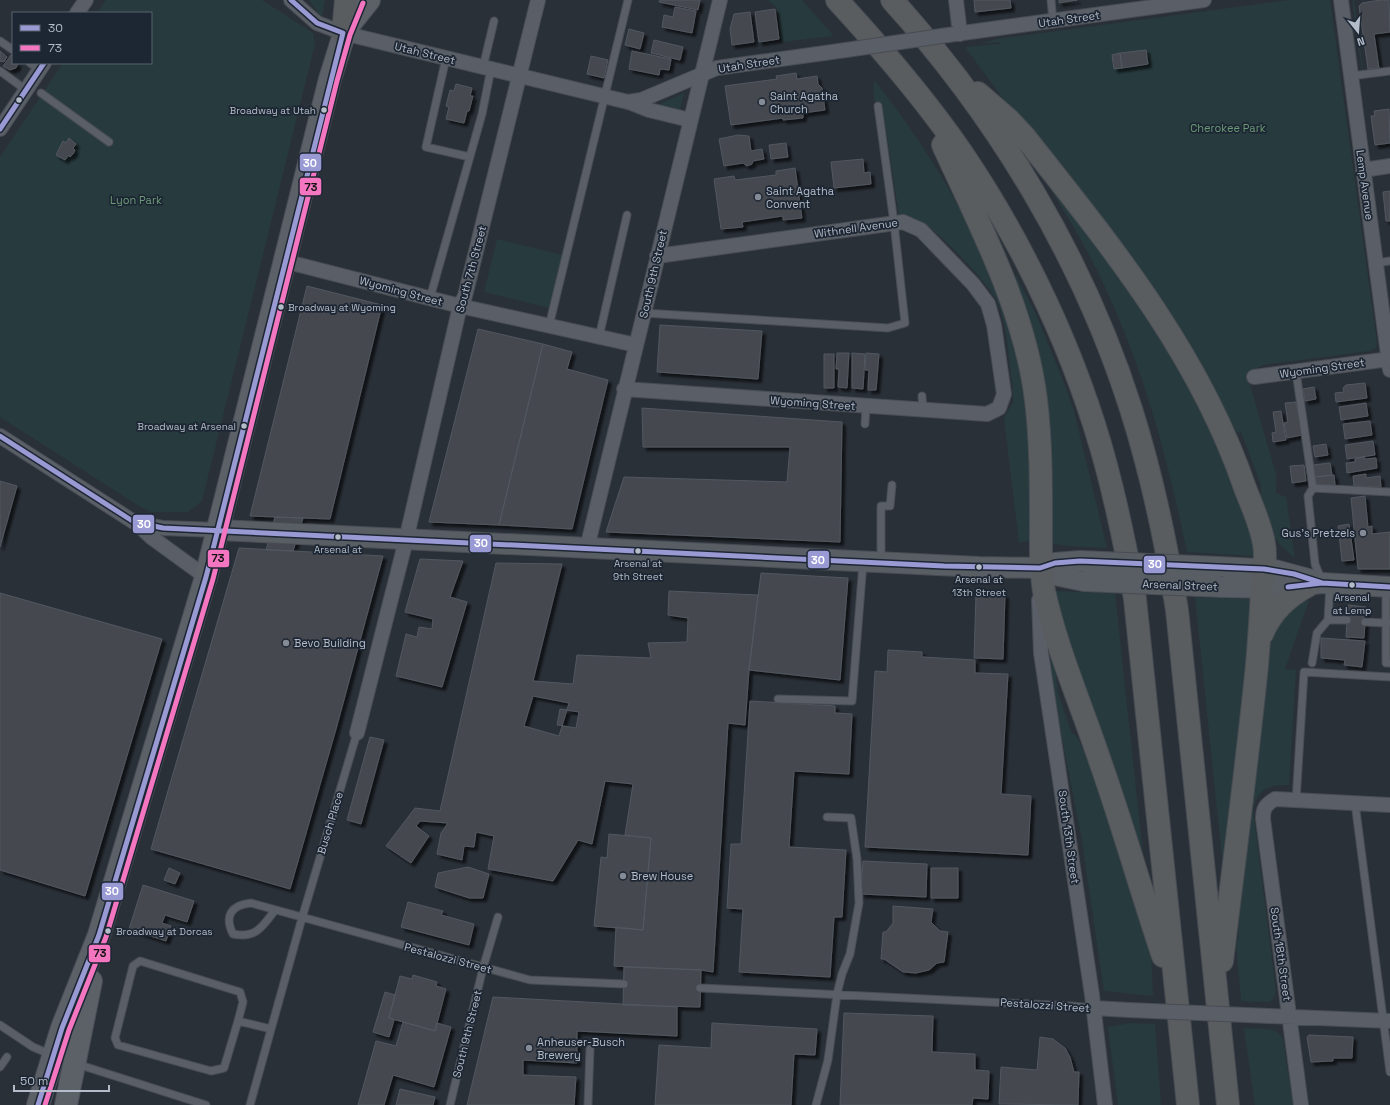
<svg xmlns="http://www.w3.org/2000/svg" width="1390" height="1105" font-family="'Space Grotesk',sans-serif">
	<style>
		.green { fill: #273a3e }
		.building { fill: #444950; stroke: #52575f; fill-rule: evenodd; filter: url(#shadow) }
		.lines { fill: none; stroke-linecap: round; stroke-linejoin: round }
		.lane-casing { stroke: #484c53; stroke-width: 9 }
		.street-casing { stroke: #484c53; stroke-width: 16 }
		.secondary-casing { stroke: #484c53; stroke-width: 22 }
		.primary-casing { stroke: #484c55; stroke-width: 24 }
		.highway-casing { stroke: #474c53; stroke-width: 24 }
		.lane { stroke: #5a5e66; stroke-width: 7 }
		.street { stroke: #5a5e66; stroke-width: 14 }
		.secondary { stroke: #595d64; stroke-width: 20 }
		.primary { stroke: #5c6168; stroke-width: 22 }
		.highway { stroke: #5a5d60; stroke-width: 22 }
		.street-bridge-casing { stroke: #484c53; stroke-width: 16; stroke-linecap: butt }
		.secondary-bridge-casing { stroke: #484c53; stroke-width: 22; stroke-linecap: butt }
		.street-bridge { stroke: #5a5e66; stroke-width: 14 }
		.secondary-bridge { stroke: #595d64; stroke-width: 20 }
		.bus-1-casing { stroke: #1d2633; stroke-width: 8 }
		.bus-2-casing { stroke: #1d2633; stroke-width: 8 }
		.bus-1 { stroke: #999ad4; stroke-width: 5 }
		.bus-2 { stroke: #f476c1; stroke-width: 5 }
		.bus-dot { fill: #b4bcc9; stroke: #1d2633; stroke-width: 1.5 }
		.poi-dot { fill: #848b96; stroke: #1d2633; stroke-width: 1.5 }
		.labels { text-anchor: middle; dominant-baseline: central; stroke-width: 3.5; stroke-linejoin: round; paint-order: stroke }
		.bus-label { font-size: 10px; fill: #b4bcc9; stroke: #1d2633 }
		.street-label { font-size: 11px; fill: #b4bcc9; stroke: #1d2633 }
		.poi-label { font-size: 11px; fill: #b4bcc9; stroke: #1d2633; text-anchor: start }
		.park-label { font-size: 11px; fill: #6b9a76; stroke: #1d2633 }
		.line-badge { stroke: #1d2633; stroke-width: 1.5 }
		.badge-label { font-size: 11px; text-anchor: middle; font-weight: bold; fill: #fff }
		.pale-badge-label { font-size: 11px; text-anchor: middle; font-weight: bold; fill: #111 }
	</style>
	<defs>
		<filter id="shadow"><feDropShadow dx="3.5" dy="3.5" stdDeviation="1" flood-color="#0009"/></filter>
	</defs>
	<rect width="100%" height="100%" fill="#2a3038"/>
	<path class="green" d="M106,0H262L313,33L315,44L202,501L188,512H151L139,506L0,417V157L63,63H151V13H97Z
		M309,0H325L322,18Z
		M768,0H802L834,36L782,42L777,8Z
		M1288,0H1330L1377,343L1376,348L1370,351L1263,365L1249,373L1251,388L1276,474V493L1286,497L1295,558L1282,547L1272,534L1261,510V485L1241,432L1237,433L1231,422L1224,414L1054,168L965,47L1001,44L998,42L979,44L997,39Z
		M1352,0H1354L1363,70H1362Z
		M875,81C929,150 976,226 1004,309C1015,344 1021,380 1027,415L1031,419V540L1019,543L1004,418L1013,402V390C1009,363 1008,328 998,303C992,287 942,235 927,226C918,221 909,218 899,216L882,103L874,101L873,87Z
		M684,93L680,109L659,105L660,104Z
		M1018,139L1102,248L1193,384L1255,539L1254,554L1253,556L1187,552C1166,450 1138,348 1089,255C1068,215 1043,177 1018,139Z
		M497,239L563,255L550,308L484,292Z
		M1004,254L1036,314L1066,388L1074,411L1107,548L1068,546L1049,543Z
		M1054,591L1115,593L1146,883L1061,631Z
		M1195,597L1254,599L1239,732L1236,805L1224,876Z
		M1309,600L1285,669L1296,670L1289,785C1269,784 1258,789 1253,809L1276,992L1272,1000L1268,1002L1241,1001L1236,942L1238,939L1241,883L1271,633C1277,618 1294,604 1309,600Z
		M1047,639L1055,666L1058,693L1072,734H1075L1093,766L1151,948L1153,996L1104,991L1081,835L1051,682Z
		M1130,1023L1155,1024L1161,1105H1118L1108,1027Z
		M1244,1028C1258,1030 1276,1025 1283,1039L1293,1105H1255Z"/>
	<path class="building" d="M660,0H700L698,10L659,2Z
		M974,0H1010L1011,8L975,12Z
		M1059,0H1077L1059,3Z
		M1380,0H1389L1390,32L1374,34L1379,68L1368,69L1359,6L1362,3Z
		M675,7L696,11L692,33L662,27L664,15L673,17Z
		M775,9L779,39L759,42L755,12Z
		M750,12L754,42L732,45L730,29L734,14Z
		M629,29L644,33L640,49L625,45Z
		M654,40L683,47L680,60L651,53Z
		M1146,50L1148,64L1122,68L1120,53Z
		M0,51L7,57L4,62L0,61Z
		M632,51L671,59L669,70L660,69L659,75L629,69Z
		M1120,53L1122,68L1114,69L1112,55Z
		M11,55L13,57V63H18L16,68L10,70L3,66Z
		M591,56L608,60L604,78L587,74Z
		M796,73L797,79L817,76L818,84L822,88L825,110L803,113V118L783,120V118L731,125L725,86L777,79L776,76Z
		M456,84L472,88L470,96H473L469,111H467L464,123L446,119L449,107L446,106L450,90L454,91Z
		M1389,109L1390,143L1375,145L1371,116H1375L1374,111Z
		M738,135L749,136L751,151L762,149L764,159L753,161L752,164L747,166L743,163L724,166L719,139Z
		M69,138L76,144L73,148L75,150L73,154L70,157L69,155L65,160L56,155L63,141L66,143Z
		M786,143L788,157L771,159L769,145Z
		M863,159L864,173L870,172L871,184L834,188L831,162Z
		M795,168L802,218L783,220V216L742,222L743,227L721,229L714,179L734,176L735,180L776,175V171Z
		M1390,191V221H1386L1383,192Z
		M307,286L382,305L330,519L250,516Z
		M660,325L762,331L758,379L657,372Z
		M478,329L543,344L499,525L429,522Z
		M543,344L572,352L567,369L608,380L572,529L499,525Z
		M837,353H849L847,388L838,387L839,369H836Z
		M852,353L865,354L863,389L852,388Z
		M866,353L879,354L876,390H868L869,370H865Z
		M824,354H834V388H824Z
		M1365,383L1367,398L1336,402L1335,393L1344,392L1343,388L1346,385Z
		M1314,387L1316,399L1305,401L1303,389Z
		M1296,402L1302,435L1287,438L1284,423L1288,422L1285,403Z
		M1366,403L1368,416L1341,420L1339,407Z
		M642,408L842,422L840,542L606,532L624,477L787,482L790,447H643Z
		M1281,411L1286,440L1273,442L1272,433L1276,432L1273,412Z
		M1370,421L1372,435L1345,439L1343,424Z
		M1373,441L1375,455L1347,459L1345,445Z
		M1326,444L1328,455L1315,457L1313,446Z
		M1364,457L1365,459L1376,458L1377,468L1347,473L1346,463L1355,462V459Z
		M1330,463L1332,475L1315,477L1313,465Z
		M1304,465L1306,481L1292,483L1290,466Z
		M1366,474V478L1380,476L1381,487L1354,486L1353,476Z
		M1334,475L1335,485L1315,484V477Z
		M0,481L17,486L0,547Z
		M1365,496L1368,527L1372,526V534L1390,532V569H1358L1351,498Z
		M275,517L303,518L293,551L266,550Z
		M1349,524L1354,560L1342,561L1338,526Z
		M239,548L383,556L336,729L290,889L151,849Z
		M420,559L463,561L450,597L467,602L442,687L396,676L406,634L417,637L419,627L432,629L433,619L405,612Z
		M496,563L562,564L533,681L573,684L577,655L651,658L648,643L687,642L688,618L668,615L669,591L758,595L749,670L745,725L728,723L713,972L701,970L614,966L616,927L643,930L651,838L625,835L633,784L605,781L592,844L578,840L553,881L488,869L494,836L476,832L474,847L464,846L462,860L437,854L441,833L448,823L420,821L416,826L429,836L411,863L386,846L415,808L440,811ZM533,696L569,703L559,736L524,726Z
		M761,573L848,578L840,680L749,670Z
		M0,593L162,639L85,896L0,870Z
		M976,594L1005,595L1003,659L974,658Z
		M1348,605L1366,607L1364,638L1346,637Z
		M1321,638L1365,641L1362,667L1344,665L1345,660L1321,658Z
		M888,650L922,652V657L975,660V673L1008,674L1001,794L1031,796L1028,855L865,847L875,671L887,672Z
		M750,701L835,706V713L852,714L849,774L794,771L789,847L846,850L842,917H834L830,977L739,972L743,909L727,908L731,844H741Z
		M560,709L579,712L576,728L557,725Z
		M370,737L384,740L361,824L347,820Z
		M609,834L651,838L643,930L594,926L601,857L607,858Z
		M863,861L927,864L926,897L861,894Z
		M468,867L489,874L483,898H469L435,887L438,873Z
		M169,868L180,873L175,884L164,880Z
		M931,868H958V898H931Z
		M143,885L194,901L187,922L165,915L162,923L171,926L166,941L129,929Z
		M408,902L443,911L441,915L474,924L469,945L401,927Z
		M893,906L933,909L931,922L940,931L948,932L944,962L937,963L929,970L916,973L903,972L884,959H881L883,932H886L893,923Z
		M624,967L701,970L700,1007L623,1005Z
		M413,975L437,982L436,986L446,989L435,1031L389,1018L400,976L412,979Z
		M385,992L395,995L389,1018L394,1020L389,1037L373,1032Z
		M493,997L677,1007V1036L577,1031V1063L523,1060V1075L576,1077L574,1105H467Z
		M844,1013L933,1016L932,1052L975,1054V1070L989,1071L988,1099L973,1098L972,1105H840Z
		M403,1022L435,1031L437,1023L451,1027L434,1087L393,1075L384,1105H358L376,1041L396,1046Z
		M712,1023L817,1029L815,1055L794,1054L791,1105H655L659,1045L711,1048Z
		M1309,1035L1353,1037L1352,1058H1333V1061L1311,1062L1307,1037Z
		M1040,1037L1053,1039L1065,1048L1070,1057L1074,1072H1079L1078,1105L999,1104L1001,1067L1037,1070Z
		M400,1089L435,1097L433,1105H396Z"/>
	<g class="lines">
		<g class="lane-casing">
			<path id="lane" d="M1051,0L1053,21
				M0,41L13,50
				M446,58L426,147L470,157
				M30,63L40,70
				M483,67L494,21
				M0,71L26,90
				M1351,76L1390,71
				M41,93L109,142
				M1376,263L1390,261
				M430,298L482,114L491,69
				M644,313L888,328L905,323L894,223L878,106
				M549,326L628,0
				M599,337L627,215
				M1296,372L1313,488L1390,492
				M922,396L923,410
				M865,424L866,407
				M1313,488L1308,496L1315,564L1321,579
				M881,561V506H890L892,485
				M1328,620H1347
				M1365,622L1386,623V588
				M1390,623H1386V663H1390
				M1312,663L1317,633L1328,620L1330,584
				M778,699L852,701L863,563
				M1296,801L1304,672L1390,677
				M1355,803L1390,1072
				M275,910C263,926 256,939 233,934C224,916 231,905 251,903L530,980L624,984
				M700,988L1072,1006L1094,1008
				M238,1021L224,1068L211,1071L118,1045L115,1038L133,966L140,961L240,992L243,1002L238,1021L271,1029
				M0,1025L33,1047L52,1055
				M77,1064L206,1105
				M0,1067L7,1057
				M250,1105L302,918L357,733
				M450,1105L483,968L498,917
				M588,1105L590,1049
				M816,1105L828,1060L837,994L842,974L850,954L859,903L857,859L851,818L827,817"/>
		</g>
		<g class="street-casing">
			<path id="street" d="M291,0L317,23L343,33L628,102L641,100L717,68L846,50
				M956,0L960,34
				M1341,0L1390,370
				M77,13L86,0
				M955,34L1204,0
				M629,102L649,110L690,120
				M0,129L44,63
				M1363,170L1390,166
				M284,261L460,306L636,345
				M1254,377L1390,359
				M624,389L987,414L999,408L1004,394L994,325L988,304L973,284L921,230L903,222L657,256
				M0,436L134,522L163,528L218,530
				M136,523L151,537L206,577
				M587,548L720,0
				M1039,600L1041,653L1092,995L1105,1105
				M357,733L406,540L460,306L465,296L538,0
				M1094,1008L1129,1010
				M1269,1016L1390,1021
				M1301,1105L1263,819C1263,809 1265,805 1275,799L1390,805"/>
		</g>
		<g class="secondary-casing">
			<path id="secondary" d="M218,530L979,567L1040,568L1055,563L1080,561
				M1219,567L1275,570L1316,581
				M1040,568L1055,575L1084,581
				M1223,587L1274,588L1322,583L1390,587"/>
		</g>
		<g class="primary-casing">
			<path id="primary" d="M345,30L369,0
				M38,1105L62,1028L99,935L206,577L330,79L350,15
				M66,1105L91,981"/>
		</g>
		<g class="highway-casing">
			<path id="highway" d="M837,0C882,49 925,99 962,153C1025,246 1077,357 1106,465C1118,510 1127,554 1135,599L1188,1105
				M892,0C998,117 1083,258 1131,409C1152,475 1166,542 1177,610L1228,1105
				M343,33L346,0
				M978,93L1008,119L1024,136C1111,246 1199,353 1245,488C1252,506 1261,525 1264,544C1267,558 1263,575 1262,589C1261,614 1259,640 1257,665C1247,764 1234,862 1222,961
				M943,145C980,226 1025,310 1036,400C1041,441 1041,482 1041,524C1041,547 1040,568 1044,591C1056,647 1082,707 1100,761C1123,826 1141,891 1163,956
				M1262,634C1272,611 1287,597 1309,585"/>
		</g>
		<use href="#lane" class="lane"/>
		<use href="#street" class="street"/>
		<use href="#secondary" class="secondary"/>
		<use href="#primary" class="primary"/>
		<use href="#highway" class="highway"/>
		<g class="street-bridge-casing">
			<path id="street-bridge" d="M846,50L955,34
				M1129,1010L1269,1016"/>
		</g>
		<g class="secondary-bridge-casing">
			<path id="secondary-bridge" d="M1080,561L1219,567
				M1084,581L1223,587"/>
		</g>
		<use href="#street-bridge" class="street-bridge"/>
		<use href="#secondary-bridge" class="secondary-bridge"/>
		<g class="bus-1-casing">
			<path id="bus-1" d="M0,129L44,63
				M0,436L134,522L163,528L944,566L1040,568L1055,563L1080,561L1264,569L1294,574L1322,583
				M1288,587L1322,583L1390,587
				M38,1105L62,1028L99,935L206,577L343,33L317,23L291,0"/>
		</g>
		<g class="bus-2-casing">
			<path id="bus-2" d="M45,1105L69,1030L106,937L213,579L337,81L350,35L363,3"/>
		</g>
		<use href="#bus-1" class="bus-1"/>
		<use href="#bus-2" class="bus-2"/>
	</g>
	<g class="bus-dot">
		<circle cx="19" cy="100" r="3.5"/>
		<circle cx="324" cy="110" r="3.5"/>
		<circle cx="281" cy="307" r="3.5"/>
		<circle cx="244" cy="426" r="3.5"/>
		<circle cx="338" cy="537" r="3.5"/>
		<circle cx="638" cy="551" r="3.5"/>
		<circle cx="979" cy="567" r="3.5"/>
		<circle cx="1352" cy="585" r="3.5"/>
		<circle cx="108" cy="931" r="3.5"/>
	</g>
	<g class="poi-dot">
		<circle cx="762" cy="102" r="4"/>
		<circle cx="758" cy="197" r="4"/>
		<circle cx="1363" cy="533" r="4"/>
		<circle cx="286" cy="643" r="4"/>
		<circle cx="623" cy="876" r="4"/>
		<circle cx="529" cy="1048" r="4"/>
	</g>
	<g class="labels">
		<g class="bus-label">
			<text x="316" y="110" text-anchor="end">Broadway at Utah</text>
			<text x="288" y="307" text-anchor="start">Broadway at Wyoming</text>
			<text x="236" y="426" text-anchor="end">Broadway at Arsenal</text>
			<text x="338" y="549">Arsenal at</text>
			<text x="638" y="563">Arsenal at<tspan x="638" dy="13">9th Street</tspan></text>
			<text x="979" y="579">Arsenal at<tspan x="979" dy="13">13th Street</tspan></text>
			<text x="1352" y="597">Arsenal<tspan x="1352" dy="13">at Lemp</tspan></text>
			<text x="116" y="931" text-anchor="start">Broadway at Dorcas</text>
		</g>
		<g class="street-label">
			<text transform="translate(1069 19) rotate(-8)">Utah Street</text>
			<text transform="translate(425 53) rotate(14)">Utah Street</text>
			<text transform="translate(749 64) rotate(-9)">Utah Street</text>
			<text transform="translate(1365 185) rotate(82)">Lemp Avenue</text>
			<text transform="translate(856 228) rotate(-8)">Withnell Avenue</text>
			<text transform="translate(471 269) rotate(-75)">South 7th Street</text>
			<text transform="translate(653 274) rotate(-77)">South 9th Street</text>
			<text transform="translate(401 291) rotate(15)">Wyoming Street</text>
			<text transform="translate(1322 368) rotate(-8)">Wyoming Street</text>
			<text transform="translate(813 403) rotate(4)">Wyoming Street</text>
			<text transform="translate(1180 585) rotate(2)">Arsenal Street</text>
			<text transform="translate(330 823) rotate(-73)">Busch Place</text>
			<text transform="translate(1069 837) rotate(82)">South 13th Street</text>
			<text transform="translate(1281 954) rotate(82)">South 18th Street</text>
			<text transform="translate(448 958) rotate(15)">Pestalozzi Street</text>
			<text transform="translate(1045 1005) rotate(4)">Pestalozzi Street</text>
			<text transform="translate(467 1034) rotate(-76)">South 9th Street</text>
		</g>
		<g class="poi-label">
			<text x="770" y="96">Saint Agatha<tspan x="770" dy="13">Church</tspan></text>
			<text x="766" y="191">Saint Agatha<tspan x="766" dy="13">Convent</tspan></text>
			<text x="1355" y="533" text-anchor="end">Gus's Pretzels</text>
			<text x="294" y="643">Bevo Building</text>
			<text x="631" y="876">Brew House</text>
			<text x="537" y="1042">Anheuser-Busch<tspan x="537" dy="13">Brewery</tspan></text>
		</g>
		<g class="park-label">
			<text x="1228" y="128">Cherokee Park</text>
			<text x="136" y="200">Lyon Park</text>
		</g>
	</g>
	<g class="line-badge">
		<rect x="299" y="153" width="23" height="19" rx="4" fill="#999ad4"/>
		<rect x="299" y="177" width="23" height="19" rx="4" fill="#f476c1"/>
		<rect x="132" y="514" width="23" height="20" rx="4" fill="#999ad4"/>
		<rect x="469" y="534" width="23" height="19" rx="4" fill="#999ad4"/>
		<rect x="207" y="549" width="23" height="19" rx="4" fill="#f476c1"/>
		<rect x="807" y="550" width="23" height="19" rx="4" fill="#999ad4"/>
		<rect x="1143" y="555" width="23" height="19" rx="4" fill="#999ad4"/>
		<rect x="101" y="882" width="23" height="19" rx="4" fill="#999ad4"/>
		<rect x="88" y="944" width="23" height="19" rx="4" fill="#f476c1"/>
	</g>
	<g class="badge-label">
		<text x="310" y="167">30</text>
		<text x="144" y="528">30</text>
		<text x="481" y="547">30</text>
		<text x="818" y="564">30</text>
		<text x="1155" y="568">30</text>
		<text x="112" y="895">30</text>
	</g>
	<g class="pale-badge-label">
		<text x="311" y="191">73</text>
		<text x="218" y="562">73</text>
		<text x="100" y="957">73</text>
	</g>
	<rect x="12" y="12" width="140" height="52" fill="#1d2633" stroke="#59626f"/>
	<rect x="20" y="25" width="20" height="6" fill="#999ad4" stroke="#59626f"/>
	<text x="48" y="32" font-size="12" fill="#b4bcc9">30</text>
	<rect x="20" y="45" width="20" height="6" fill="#f476c1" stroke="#59626f"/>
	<text x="48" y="52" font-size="12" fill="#b4bcc9">73</text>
	<g transform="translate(1358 32) rotate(163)" stroke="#1d2633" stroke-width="3" paint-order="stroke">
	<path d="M0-3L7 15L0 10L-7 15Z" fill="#b4bcc9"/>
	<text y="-6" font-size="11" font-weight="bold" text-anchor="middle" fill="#b4bcc9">N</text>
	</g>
	<path d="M14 1085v6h95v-6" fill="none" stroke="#b4bcc9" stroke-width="2"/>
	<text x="20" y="1085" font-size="12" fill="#b4bcc9" stroke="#1d2633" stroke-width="3" paint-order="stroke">50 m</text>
</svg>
